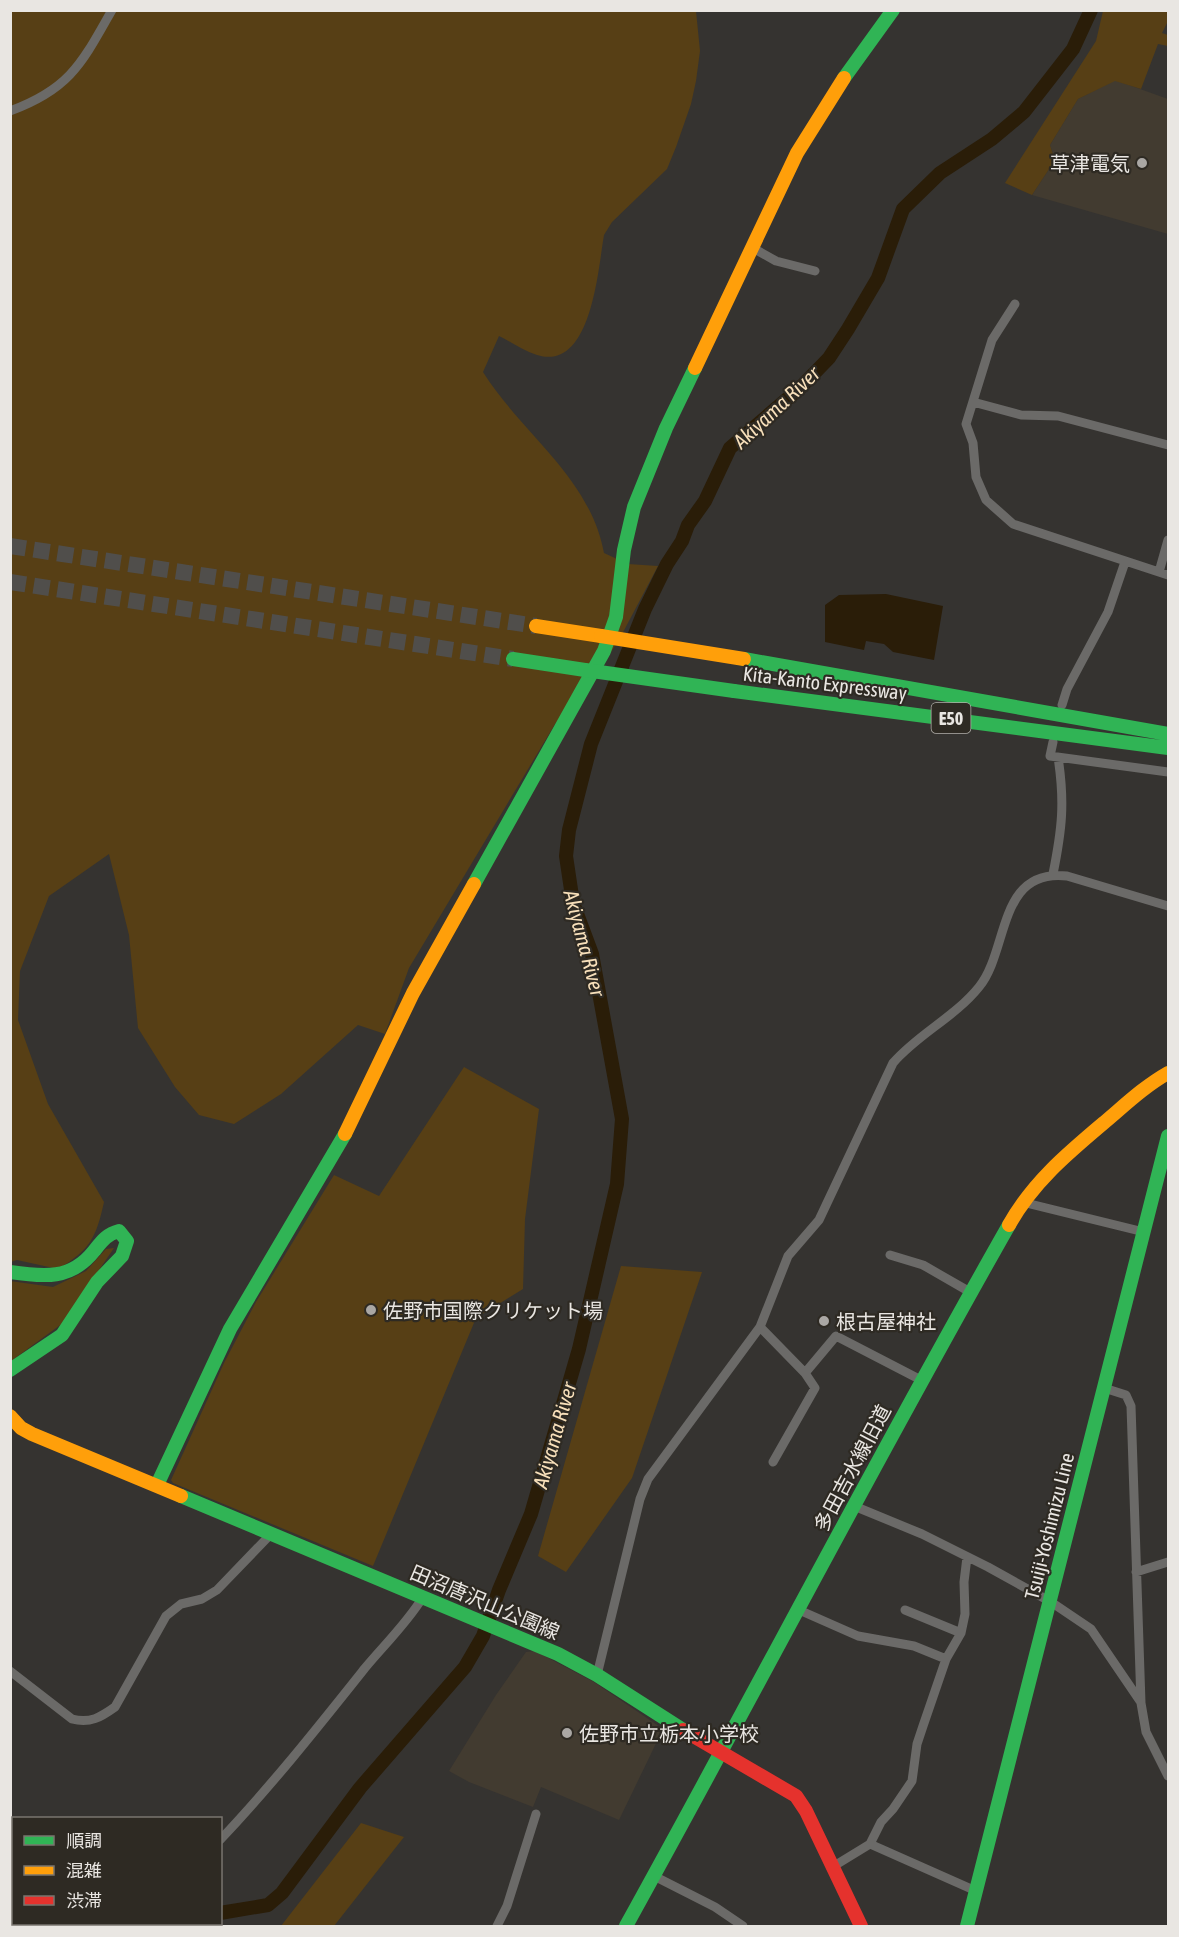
<svg xmlns="http://www.w3.org/2000/svg" width="1179" height="1937" font-family="'Asap Condensed','Noto Sans JP',sans-serif">
	<style>
		.built { fill: #423b30 }
		.green { fill: #573f15 }
		.water { fill: #2a1d08 }
		.lines { fill: none; stroke-linecap: round; stroke-linejoin: round }
		.river { stroke: #2a1d08; stroke-width: 14 }
		.highway-tunnel { stroke: #504e4b; stroke-width: 16; stroke-dasharray: 16 8; stroke-linecap: butt }
		.street { stroke: #6b6a68; stroke-width: 9 }
		.fast { stroke: #30b455; stroke-width: 14 }
		.slow { stroke: #ff9f0a; stroke-width: 14 }
		.jam { stroke: #e5322d; stroke-width: 14 }
		.fast-bridge { stroke: #30b455; stroke-width: 14 }
		.slow-bridge { stroke: #ff9f0a; stroke-width: 14 }
		.poi-dot { fill: #aaa7a4; stroke: #2e2a23; stroke-width: 2 }
		.labels { text-anchor: middle; dominant-baseline: central; stroke-width: 4.5; stroke-linejoin: round; paint-order: stroke }
		.shield { fill: #2e2a23; stroke: #b1aea9; stroke-width: 1.5 }
		.shield-label { font-size: 18px; font-weight: bold; fill: #e9e6e2 }
		.poi-label { font-size: 20px; fill: #e9e6e2; stroke: #2e2a23; text-anchor: start }
		.street-label { font-size: 20px; fill: #e9e6e2; stroke: #2e2a23 }
		.water-label { font-size: 21px; font-style: italic; fill: #f7dfba; stroke: #2e2a23 }
	</style>
	<rect width="100%" height="100%" fill="#353330"/>
	<path class="built" d="M1115,80L1168,99V234L1032,195L1055,160L1050,145L1078,99Z
		M535,1651L594,1682L663,1729L619,1820L541,1787L533,1807L469,1782L449,1771L496,1695L526,1652Z"/>
	<path class="green" d="M11,11H696L700,51L696,81L691,104L676,147L667,169L612,222L604,235C598,268 592,372 537,355C524,351 511,342 499,336L483,372C522,434 590,477 604,553L628,564L658,566L620,638L604,663L555,724L409,968L385,1034L358,1025L281,1094L234,1124L199,1115L175,1087L138,1028L129,935L109,854L49,896L20,971L18,1020L48,1104L104,1202C96,1238 90,1250 58,1269L17,1260L11,1262Z
		M1103,11H1168V21L1162,33L1168,35V46L1158,44L1141,89L1115,81L1078,99L1050,145L1055,160L1032,195L1005,183L1096,41Z
		M464,1067L539,1109L525,1219L523,1289L476,1318L373,1566L173,1483L171,1480L224,1363L256,1302L334,1175L379,1196Z
		M114,1248L63,1323L11,1361L10,1281L53,1287L86,1271L106,1249Z
		M621,1266L702,1272L632,1478L566,1572L538,1556Z
		M361,1823L404,1837L334,1926H281Z"/>
	<path class="water" d="M886,594L943,606L934,660L893,652L884,644L866,641L864,650L825,642V605L839,595Z"/>
	<g class="lines">
		<path class="river" d="M220,1913L268,1905L282,1893L360,1788L465,1667L483,1636L499,1590L531,1514L579,1349L617,1184L622,1119L592,954L573,903L566,856L569,830L591,744L645,609L667,564L682,541L688,525L705,501L730,448L800,388L829,358L848,329L878,278L903,209L940,173L992,139L1024,112L1073,49L1091,10
			M194,1926L197,1924"/>
		<path class="highway-tunnel" d="M10,546L536,626
			M10,582L513,659"/>
		<path class="street" d="M10,111C70,89 82,63 112,10
			M751,247L776,261L815,271
			M1015,304L992,340L966,424L973,443L976,477L986,500L1013,524L1168,575
			M973,402L1021,415L1058,416L1168,445
			M1159,572L1168,540
			M1062,705L1067,689L1108,612L1125,562
			M1053,742L1050,756L1168,772
			M1053,874C1062,829 1065,803 1058,757
			M1022,1202L1144,1232
			M890,1255L923,1265L970,1292
			M760,1327L805,1373L815,1388L773,1462
			M805,1373L836,1336L921,1380
			M1104,1388L1126,1395L1131,1406L1141,1703L1146,1732L1168,1776
			M854,1506L922,1534L988,1567L1051,1602L1091,1629L1140,1701
			M1136,1572L1168,1562
			M799,1610L858,1636L914,1646L946,1659
			M905,1610L961,1633
			M10,1671L72,1719C90,1724 101,1717 115,1707L166,1616L181,1604L202,1599L217,1590L271,1534
			M597,1675L640,1499L648,1479L760,1327L788,1256L819,1220L893,1063C918,1034 955,1017 979,987C1009,951 997,868 1067,876L1168,906
			M220,1840C272,1785 318,1727 365,1668C385,1644 407,1623 423,1597
			M870,1844L976,1891
			M834,1866L870,1844L881,1822L893,1809L912,1781L917,1744L923,1726L946,1659L961,1633L965,1614L964,1582L967,1557
			M654,1876L715,1907L743,1926
			M140,1926L143,1924
			M497,1926L507,1906L536,1814"/>
		<path class="fast" d="M844,78L893,10
			M513,659L585,670
			M744,659L1168,734
			M734,691L1168,748
			M474,884L604,651L616,617L624,550L634,507L666,428L695,368
			M10,1272C44,1277 71,1280 94,1251C102,1241 107,1234 119,1231L127,1241L122,1256L97,1282L62,1335L10,1370
			M157,1485L230,1329L345,1134
			M181,1496L558,1654L597,1675L683,1730
			M626,1926C755,1693 877,1457 1009,1225
			M967,1926L1168,1136"/>
		<path class="slow" d="M695,368L797,153L844,78
			M536,626L601,636
			M345,1134L413,993L474,884
			M1009,1225C1033,1182 1068,1153 1106,1121C1126,1104 1145,1086 1168,1073
			M10,1416L21,1428L32,1434L181,1496"/>
		<path class="jam" d="M683,1730L796,1796L806,1811L861,1926"/>
		<path class="fast-bridge" d="M585,670L734,691"/>
		<path class="slow-bridge" d="M601,636L744,659"/>
	</g>
	<g class="poi-dot">
		<circle cx="1142" cy="163" r="6"/>
		<circle cx="371" cy="1310" r="6"/>
		<circle cx="824" cy="1321" r="6"/>
		<circle cx="567" cy="1733" r="6"/>
	</g>
	<g class="labels">
		<rect class="shield" x="931.5" y="703" width="39" height="30" rx="4.5"/>
		<g class="shield-label">
			<text x="951" y="718">E50</text>
		</g>
		<g class="poi-label">
			<text x="1130" y="163" text-anchor="end">草津電気</text>
			<text x="383" y="1310">佐野市国際クリケット場</text>
			<text x="836" y="1321">根古屋神社</text>
			<text x="579" y="1733">佐野市立栃本小学校</text>
		</g>
		<g class="street-label">
			<text transform="translate(825 683) rotate(7)">Kita-Kanto Expressway</text>
			<text transform="translate(852 1468) rotate(-62)">多田吉水線旧道</text>
			<text transform="translate(1049 1526) rotate(-76)">Tsuiji-Yoshimizu Line</text>
			<text transform="translate(485 1602) rotate(23)">田沼唐沢山公園線</text>
		</g>
		<g class="water-label">
			<text transform="translate(776 407) rotate(-43)">Akiyama River</text>
			<text transform="translate(585 943) rotate(75)">Akiyama River</text>
			<text transform="translate(554 1435) rotate(-74)">Akiyama River</text>
		</g>
	</g>
	<rect width="1179" height="1937" fill="none" stroke="#e9e6e2" stroke-width="24"/>
	<rect x="12" y="1817" width="210" height="108" fill="#2e2a23" stroke="#79756f" stroke-width="1.5"/>
	<rect x="24" y="1836" width="30" height="9" fill="#30b455" stroke="#79756f" stroke-width="1.5"/>
	<text x="66" y="1847" font-size="18" fill="#e9e6e2">順調</text>
	<rect x="24" y="1866" width="30" height="9" fill="#ff9f0a" stroke="#79756f" stroke-width="1.5"/>
	<text x="66" y="1877" font-size="18" fill="#e9e6e2">混雑</text>
	<rect x="24" y="1896" width="30" height="9" fill="#e5322d" stroke="#79756f" stroke-width="1.5"/>
	<text x="66" y="1907" font-size="18" fill="#e9e6e2">渋滞</text>
</svg>
